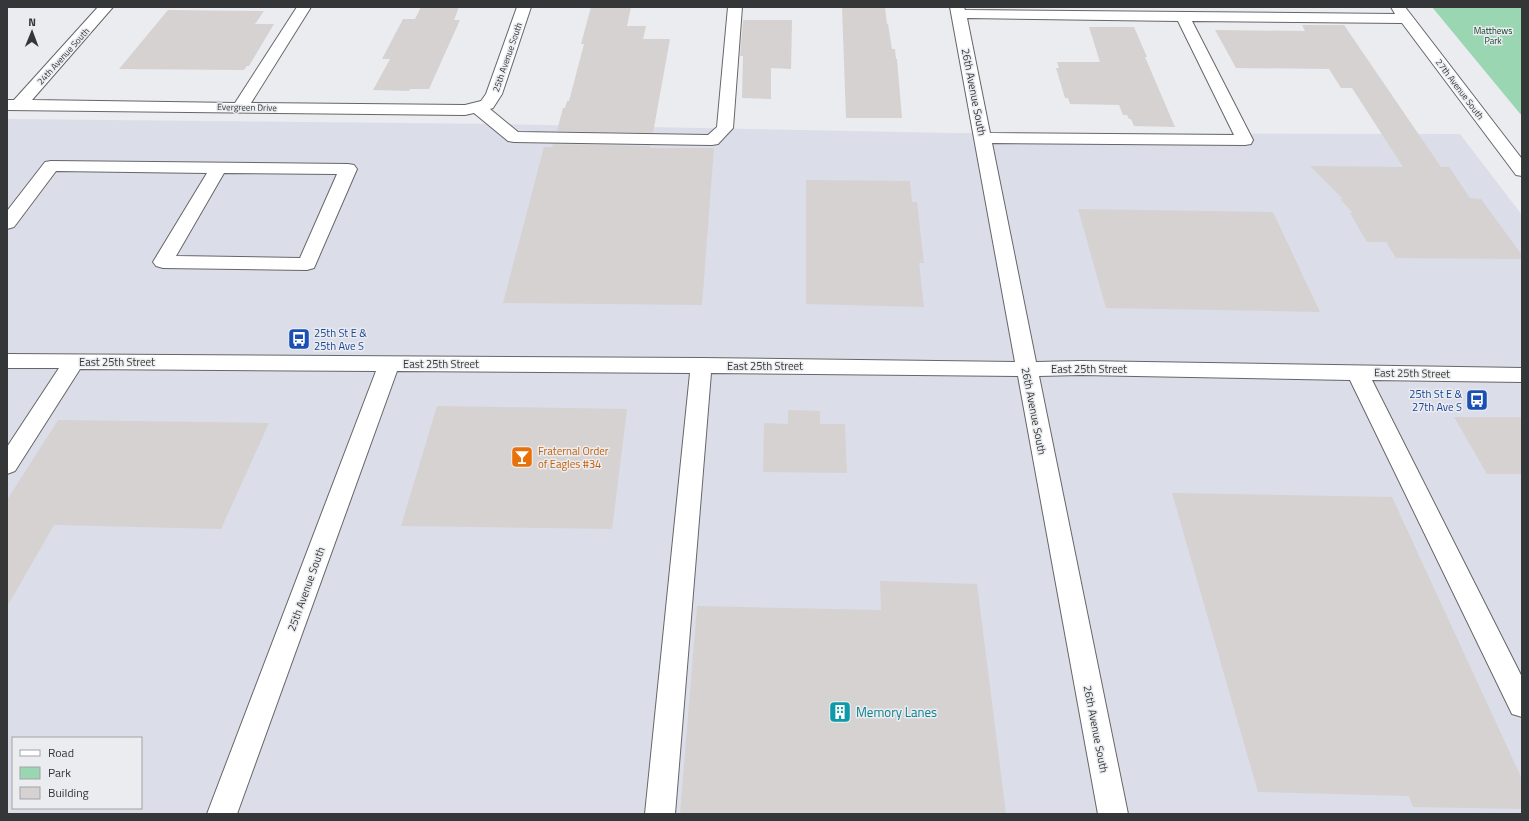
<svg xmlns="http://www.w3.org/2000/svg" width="1529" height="821" font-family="'Titillium Web',sans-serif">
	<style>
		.built { fill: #dbdde8; fill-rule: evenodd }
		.green { fill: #9bd6b3 }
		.building { fill: #d6d2d1 }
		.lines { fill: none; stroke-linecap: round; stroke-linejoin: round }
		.minor-casing { stroke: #666669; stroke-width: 2 }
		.minor { fill: #fff; fill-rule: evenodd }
		.labels { text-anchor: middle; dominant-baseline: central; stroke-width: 3; stroke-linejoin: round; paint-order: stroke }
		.far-park-label { font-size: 9px; fill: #053921; stroke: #ebecf0 }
		.far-street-label { font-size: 9px; fill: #353637; stroke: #ebecf0 }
		.street-label { font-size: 11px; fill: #353637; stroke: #ebecf0 }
		.transit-label { font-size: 11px; fill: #164399; stroke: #ebecf0; text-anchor: start }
		.food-label { font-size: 11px; fill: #c56008; stroke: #ebecf0; text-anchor: start }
		.near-culture-label { font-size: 13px; fill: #0d838f; stroke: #ebecf0; text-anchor: start }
	</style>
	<rect width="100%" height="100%" fill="#ebecf0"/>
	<path class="built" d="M7,119L501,124L949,133L1460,134L1522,215V814H7ZM13,738H141V808H13Z"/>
	<path class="green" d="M1432,7H1522V116Z"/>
	<path class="building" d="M421,7H459L454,20H460L429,89H410L409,91L373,90L390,59H382L403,19H415Z
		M591,7H631L627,26H646L643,39H670L653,133L557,131L563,108H565L567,101H569L584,44H581Z
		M842,7H885L887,24H888L892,49H895L896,59H897L902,118H846Z
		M168,10L264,11L255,24H274L249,66H247L244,70L119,69Z
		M743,20H792L791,69L771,68V99L742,98L743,56H740Z
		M1302,25H1344L1441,167H1449L1470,198L1481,199L1522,255V259L1396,258L1386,242H1367L1350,213H1353L1340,199H1343L1310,166L1403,167L1352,88H1341L1329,69L1236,68L1215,30L1305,31Z
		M1089,27H1134L1147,57H1145L1175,127L1134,126L1131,119H1129L1127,115H1123L1119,105L1070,104L1068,98H1065L1056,68H1059L1057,62H1100Z
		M553,144L650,146V148H714L702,305L503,303L544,147H552Z
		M806,180L910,181L912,202H917L924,263H919L924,307L806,304Z
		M1078,209L1273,212L1320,312L1106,308Z
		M437,406L627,409L612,529L401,526Z
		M788,410L820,411V424H845L847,473L763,472L764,423L788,424Z
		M1454,417H1522V474H1487Z
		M58,420L269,423L221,529L54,525L7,607V500Z
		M1172,493L1392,497L1522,779V809L1413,807L1409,796L1258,792Z
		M880,581L977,584L1006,814H680L697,606L881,610Z"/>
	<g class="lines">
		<g class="minor-casing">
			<path id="minor" d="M98,7H113L32,100L235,103L297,7H311L251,103L465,105L481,101L486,94L517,7H531L502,94L493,108L490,109L518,132L708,135L717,127L728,7H742L733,128L718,144L712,145L514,142L508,141L474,113L465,115L7,110V100H14Z
				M950,7H964L965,10L1395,14L1391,7H1405L1412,16L1522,159V176L1516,175L1402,23L1192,21L1253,140L1251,144L1245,145L992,143L1036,362L1081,361L1522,368V382L1372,380L1522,677V717L1512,714L1350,380L1081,375L1039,376L1128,814H1098L1018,376L711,373L675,814H645L690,373L397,371L237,814H207L376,371L80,369L15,471L7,474V447L59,368H7V354L701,358L1015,362ZM967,18L1178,21L1234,135L990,133Z
				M51,161L348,164L354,165L357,169L314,268L307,270L163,268L156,266L153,262L207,173L56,171L14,227L7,229V211L45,162ZM224,173L337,174L300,258L176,256Z"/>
		</g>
		<use href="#minor" class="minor"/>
	</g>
	<defs>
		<g id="bus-square" transform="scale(1.15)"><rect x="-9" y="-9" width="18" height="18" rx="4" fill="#1a4fb4" stroke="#ebecf0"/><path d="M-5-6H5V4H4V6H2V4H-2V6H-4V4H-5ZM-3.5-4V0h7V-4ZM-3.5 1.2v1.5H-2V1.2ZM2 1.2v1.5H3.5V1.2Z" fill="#fff"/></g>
		<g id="bar-square" transform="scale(1.15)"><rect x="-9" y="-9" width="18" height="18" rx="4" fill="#e8710a" stroke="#ebecf0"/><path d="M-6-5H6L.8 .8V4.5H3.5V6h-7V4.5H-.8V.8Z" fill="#fff"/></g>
		<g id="building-square" transform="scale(1.15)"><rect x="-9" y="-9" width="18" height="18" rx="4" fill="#0f9aa8" stroke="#ebecf0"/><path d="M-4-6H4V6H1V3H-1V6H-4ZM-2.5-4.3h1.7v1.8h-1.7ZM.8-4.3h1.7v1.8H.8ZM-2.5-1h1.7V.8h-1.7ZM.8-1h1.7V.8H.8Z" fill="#fff"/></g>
	</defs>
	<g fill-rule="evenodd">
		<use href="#bus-square" x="299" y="339"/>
		<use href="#bus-square" x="1477" y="400"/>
		<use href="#bar-square" x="522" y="457"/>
		<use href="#building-square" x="840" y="712"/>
	</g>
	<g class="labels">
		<g class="far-park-label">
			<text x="1493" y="30">Matthews<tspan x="1493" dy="10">Park</tspan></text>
		</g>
		<g class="far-street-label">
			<text transform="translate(63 56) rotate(-48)">24th Avenue South</text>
			<text transform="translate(507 57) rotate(-71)">25th Avenue South</text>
			<text transform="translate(1460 89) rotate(53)">27th Avenue South</text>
			<text transform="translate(247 107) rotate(1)">Evergreen Drive</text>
		</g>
		<g class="street-label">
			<text transform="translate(974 92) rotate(79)">26th Avenue South</text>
			<text x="117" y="362">East 25th Street</text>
			<text x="441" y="364">East 25th Street</text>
			<text x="765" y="366">East 25th Street</text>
			<text x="1089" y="369">East 25th Street</text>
			<text transform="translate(1412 373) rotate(1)">East 25th Street</text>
			<text transform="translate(1034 411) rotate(79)">26th Avenue South</text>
			<text transform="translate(306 589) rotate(-70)">25th Avenue South</text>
			<text transform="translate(1096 729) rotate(79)">26th Avenue South</text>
		</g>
		<g class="transit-label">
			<text x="314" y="333">25th St E &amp;<tspan x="314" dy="13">25th Ave S</tspan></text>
			<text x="1462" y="394" text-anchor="end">25th St E &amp;<tspan x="1462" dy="13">27th Ave S</tspan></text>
		</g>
		<g class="food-label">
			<text x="538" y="451">Fraternal Order<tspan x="538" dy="13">of Eagles #34</tspan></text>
		</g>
		<g class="near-culture-label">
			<text x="856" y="712">Memory Lanes</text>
		</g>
	</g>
	<rect width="1529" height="821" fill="none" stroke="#353637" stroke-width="16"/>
	<rect x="12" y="737" width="130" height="72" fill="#ebecf0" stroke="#a2a3a6"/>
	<rect x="20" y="750" width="20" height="6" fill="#ffffff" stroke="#a2a3a6"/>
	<text x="48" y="757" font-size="12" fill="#353637">Road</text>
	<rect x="20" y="767" width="20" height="12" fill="#9bd6b3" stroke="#a2a3a6"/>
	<text x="48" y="777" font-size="12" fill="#353637">Park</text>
	<rect x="20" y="787" width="20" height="12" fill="#d6d2d1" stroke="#a2a3a6"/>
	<text x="48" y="797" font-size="12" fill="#353637">Building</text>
	<g transform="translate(32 32) rotate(1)" stroke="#ebecf0" stroke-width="3" paint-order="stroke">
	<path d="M0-3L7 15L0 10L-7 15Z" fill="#353637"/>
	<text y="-6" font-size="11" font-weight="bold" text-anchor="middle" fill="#353637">N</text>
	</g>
</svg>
